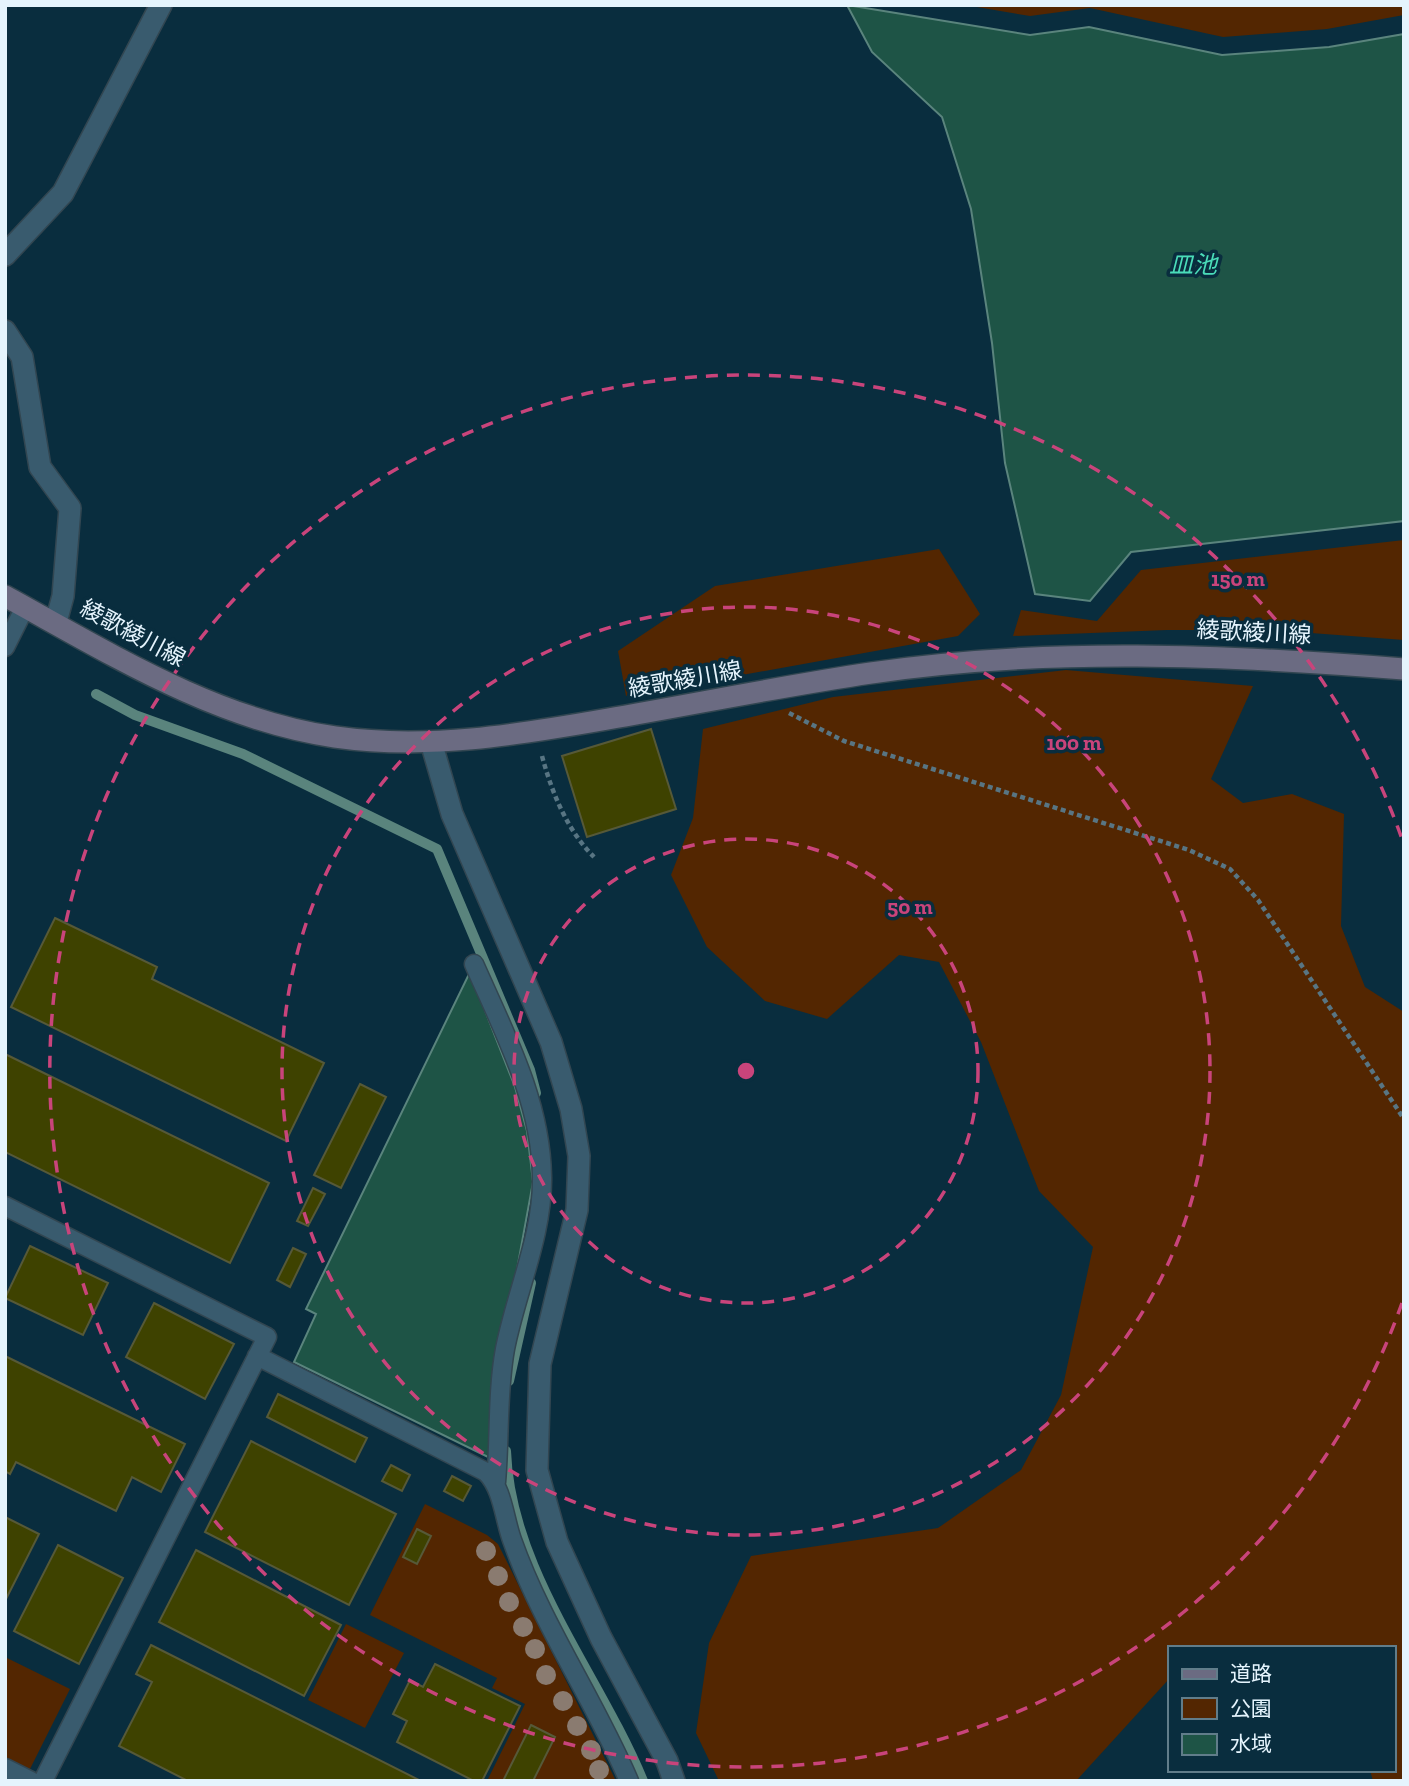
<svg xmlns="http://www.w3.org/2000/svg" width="1409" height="1786" font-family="'Zilla Slab','Noto Sans JP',serif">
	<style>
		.green { fill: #532601 }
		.water { fill: #1e5446; stroke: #5a847d; stroke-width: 2 }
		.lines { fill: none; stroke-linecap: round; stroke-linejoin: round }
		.stream { stroke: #5a847d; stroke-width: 10 }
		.building { fill: #3e4200; stroke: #565938; stroke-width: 2 }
		.service-casing { stroke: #324651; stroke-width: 21 }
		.minor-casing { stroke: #324651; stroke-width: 24 }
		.tertiary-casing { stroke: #324651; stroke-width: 24 }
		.secondary-casing { stroke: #324651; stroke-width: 24 }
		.path { stroke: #587583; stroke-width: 4.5; stroke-dasharray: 5 3.5; stroke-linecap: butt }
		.service { stroke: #395b6e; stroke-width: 18 }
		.minor { stroke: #395b6e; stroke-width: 21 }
		.tertiary { stroke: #395b6e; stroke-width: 21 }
		.secondary { stroke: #6b6b82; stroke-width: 21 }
		.tree { fill: #8a7b70 }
		.ring { fill: none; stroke: #c9447b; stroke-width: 3.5; stroke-dasharray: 12 9 }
		.labels { text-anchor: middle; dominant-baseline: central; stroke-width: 7; stroke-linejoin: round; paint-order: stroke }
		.street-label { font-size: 23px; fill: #e5f4fd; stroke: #092d3e }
		.water-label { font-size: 24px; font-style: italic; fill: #4adcb9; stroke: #092d3e }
		.centre { fill: #c9447b; stroke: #092d3e; stroke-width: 3.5 }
		.ring-label { font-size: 21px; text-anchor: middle; font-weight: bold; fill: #c9447b; stroke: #092d3e; stroke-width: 7; stroke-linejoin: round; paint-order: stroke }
	</style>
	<rect width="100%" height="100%" fill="#092d3e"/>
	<path class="green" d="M965,5H1404V15L1327,29L1223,37L1090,8L1030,16Z
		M1404,540V640L1271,630H1167L1013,636L1021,610L1097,621L1141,570Z
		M939,549L980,614L958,636L626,696L618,651L715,586Z
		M1066,670L1253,686L1211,779L1243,803L1292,794L1344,814L1341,926L1365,987L1404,1012V1781H1373L1370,1770H1393V1648H1169V1679L1076,1781H719L696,1733L709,1643L751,1556L938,1528L1021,1470L1061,1395L1093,1247L1039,1191L981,1042L939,962L899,955L827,1019L765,1001L707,947L671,875L693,818L703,729L833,697Z
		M425,1504L487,1535L498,1544L616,1781H487L525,1704L492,1688L497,1678L370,1615Z
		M346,1624L404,1653L365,1728L308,1700Z
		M5,1657L70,1689L30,1769L5,1757Z"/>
	<path class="water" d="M847,5L1030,35L1089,27L1222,55L1329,47L1404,34V521L1131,552L1090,601L1035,594L1005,463L992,343L971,209L942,117L872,52Z
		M470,972L515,1087L527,1131L533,1182L514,1286L490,1458L294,1362L316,1314L306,1309Z"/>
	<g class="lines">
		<path class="stream" d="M96,694L135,715L243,754L437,849L530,1070L536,1093
			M509,1381L531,1283
			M506,1451C510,1570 599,1674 643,1781"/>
	</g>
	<path class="building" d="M651,729L676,809L587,837L562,756Z
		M55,918L157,967L152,979L324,1063L286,1141L11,1007Z
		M5,1054L269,1183L230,1263L5,1152Z
		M360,1084L386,1097L341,1188L314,1175Z
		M313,1188L325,1194L308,1226L297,1221Z
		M30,1246L108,1283L83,1335L5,1298Z
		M293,1248L306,1254L290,1287L277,1280Z
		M154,1303L234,1344L205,1399L126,1357Z
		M5,1356L185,1444L161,1492L132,1477L116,1511L16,1462L10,1474L5,1471Z
		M278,1394L367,1438L355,1462L267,1417Z
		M251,1441L396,1514L349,1605L205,1532Z
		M391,1465L410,1475L402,1491L382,1481Z
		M452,1476L471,1486L463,1501L444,1491Z
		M5,1517L39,1534L5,1601Z
		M417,1529L431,1536L417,1564L403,1557Z
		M58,1545L123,1578L79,1664L14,1631Z
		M196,1550L341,1625L304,1696L159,1622Z
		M151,1645L421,1781H188L119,1746L152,1682L136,1674Z
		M435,1664L520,1706L482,1781H474L397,1742L407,1721L393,1714L410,1680L423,1687Z
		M531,1725L555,1737L533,1781H503Z"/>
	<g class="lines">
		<g class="service-casing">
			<path id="service" d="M5,647L25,607
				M474,964C504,1032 541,1101 542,1177C543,1235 516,1292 505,1349C497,1393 500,1437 496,1482
				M5,1206L267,1337L43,1781
				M257,1356L486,1472C503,1489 504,1518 512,1540C542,1625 594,1699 629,1781
				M5,1768L31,1781"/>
		</g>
		<g class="minor-casing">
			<path id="minor" d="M5,255L63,193L161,5
				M5,331L22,357L40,467L70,508L63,596L56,622"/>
		</g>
		<g class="tertiary-casing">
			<path id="tertiary" d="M431,742L452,814L551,1042L571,1109L579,1156L577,1210L540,1364L537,1470L557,1542L601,1638L667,1761L674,1781"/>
		</g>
		<g class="secondary-casing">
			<path id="secondary" d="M5,596C109,653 216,720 335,737C427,750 517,735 608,719C695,704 783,686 871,673C1048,647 1226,655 1404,669"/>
		</g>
		<path class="path" d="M789,713L844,741L1189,850L1230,869L1258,900L1404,1119
			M542,756C552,793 567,830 594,857"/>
		<use href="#service" class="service"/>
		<use href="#minor" class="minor"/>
		<use href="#tertiary" class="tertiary"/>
		<use href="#secondary" class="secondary"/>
	</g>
	<g class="tree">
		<circle cx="486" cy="1551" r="10"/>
		<circle cx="498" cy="1576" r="10"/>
		<circle cx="509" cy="1602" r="10"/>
		<circle cx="523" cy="1627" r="10"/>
		<circle cx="535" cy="1649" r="10"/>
		<circle cx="546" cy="1675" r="10"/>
		<circle cx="563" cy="1701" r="10"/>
		<circle cx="577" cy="1726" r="10"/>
		<circle cx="591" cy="1750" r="10"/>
		<circle cx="599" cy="1770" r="10"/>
	</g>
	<g class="ring">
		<circle cx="746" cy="1071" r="232"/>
		<circle cx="746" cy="1071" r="464"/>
		<path d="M1402 1303A696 696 0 1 1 1402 839"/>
	</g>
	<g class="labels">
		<g class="street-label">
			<text transform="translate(1254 632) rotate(3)">綾歌綾川線</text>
			<text transform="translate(133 633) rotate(28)">綾歌綾川線</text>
			<text transform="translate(685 679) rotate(-10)">綾歌綾川線</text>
		</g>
		<g class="water-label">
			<text x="1193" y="264">皿池</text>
		</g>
	</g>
	<circle cx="746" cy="1071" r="10" class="centre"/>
	<g class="ring-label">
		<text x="1238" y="586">150 m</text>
		<text x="1074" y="750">100 m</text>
		<text x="910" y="914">50 m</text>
	</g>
	<rect width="1409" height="1786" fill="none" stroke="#e5f4fd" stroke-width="14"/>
	<rect x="1168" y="1646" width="228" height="126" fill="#092d3e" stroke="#617d8a" stroke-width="2"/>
	<rect x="1182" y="1669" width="35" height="10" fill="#6b6b82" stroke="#617d8a" stroke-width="2"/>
	<text x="1230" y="1681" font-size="21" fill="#e5f4fd">道路</text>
	<rect x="1182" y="1698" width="35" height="21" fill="#532601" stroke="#617d8a" stroke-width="2"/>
	<text x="1230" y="1716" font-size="21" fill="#e5f4fd">公園</text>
	<rect x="1182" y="1734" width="35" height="21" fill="#1e5446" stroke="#617d8a" stroke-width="2"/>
	<text x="1230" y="1751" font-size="21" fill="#e5f4fd">水域</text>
</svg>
